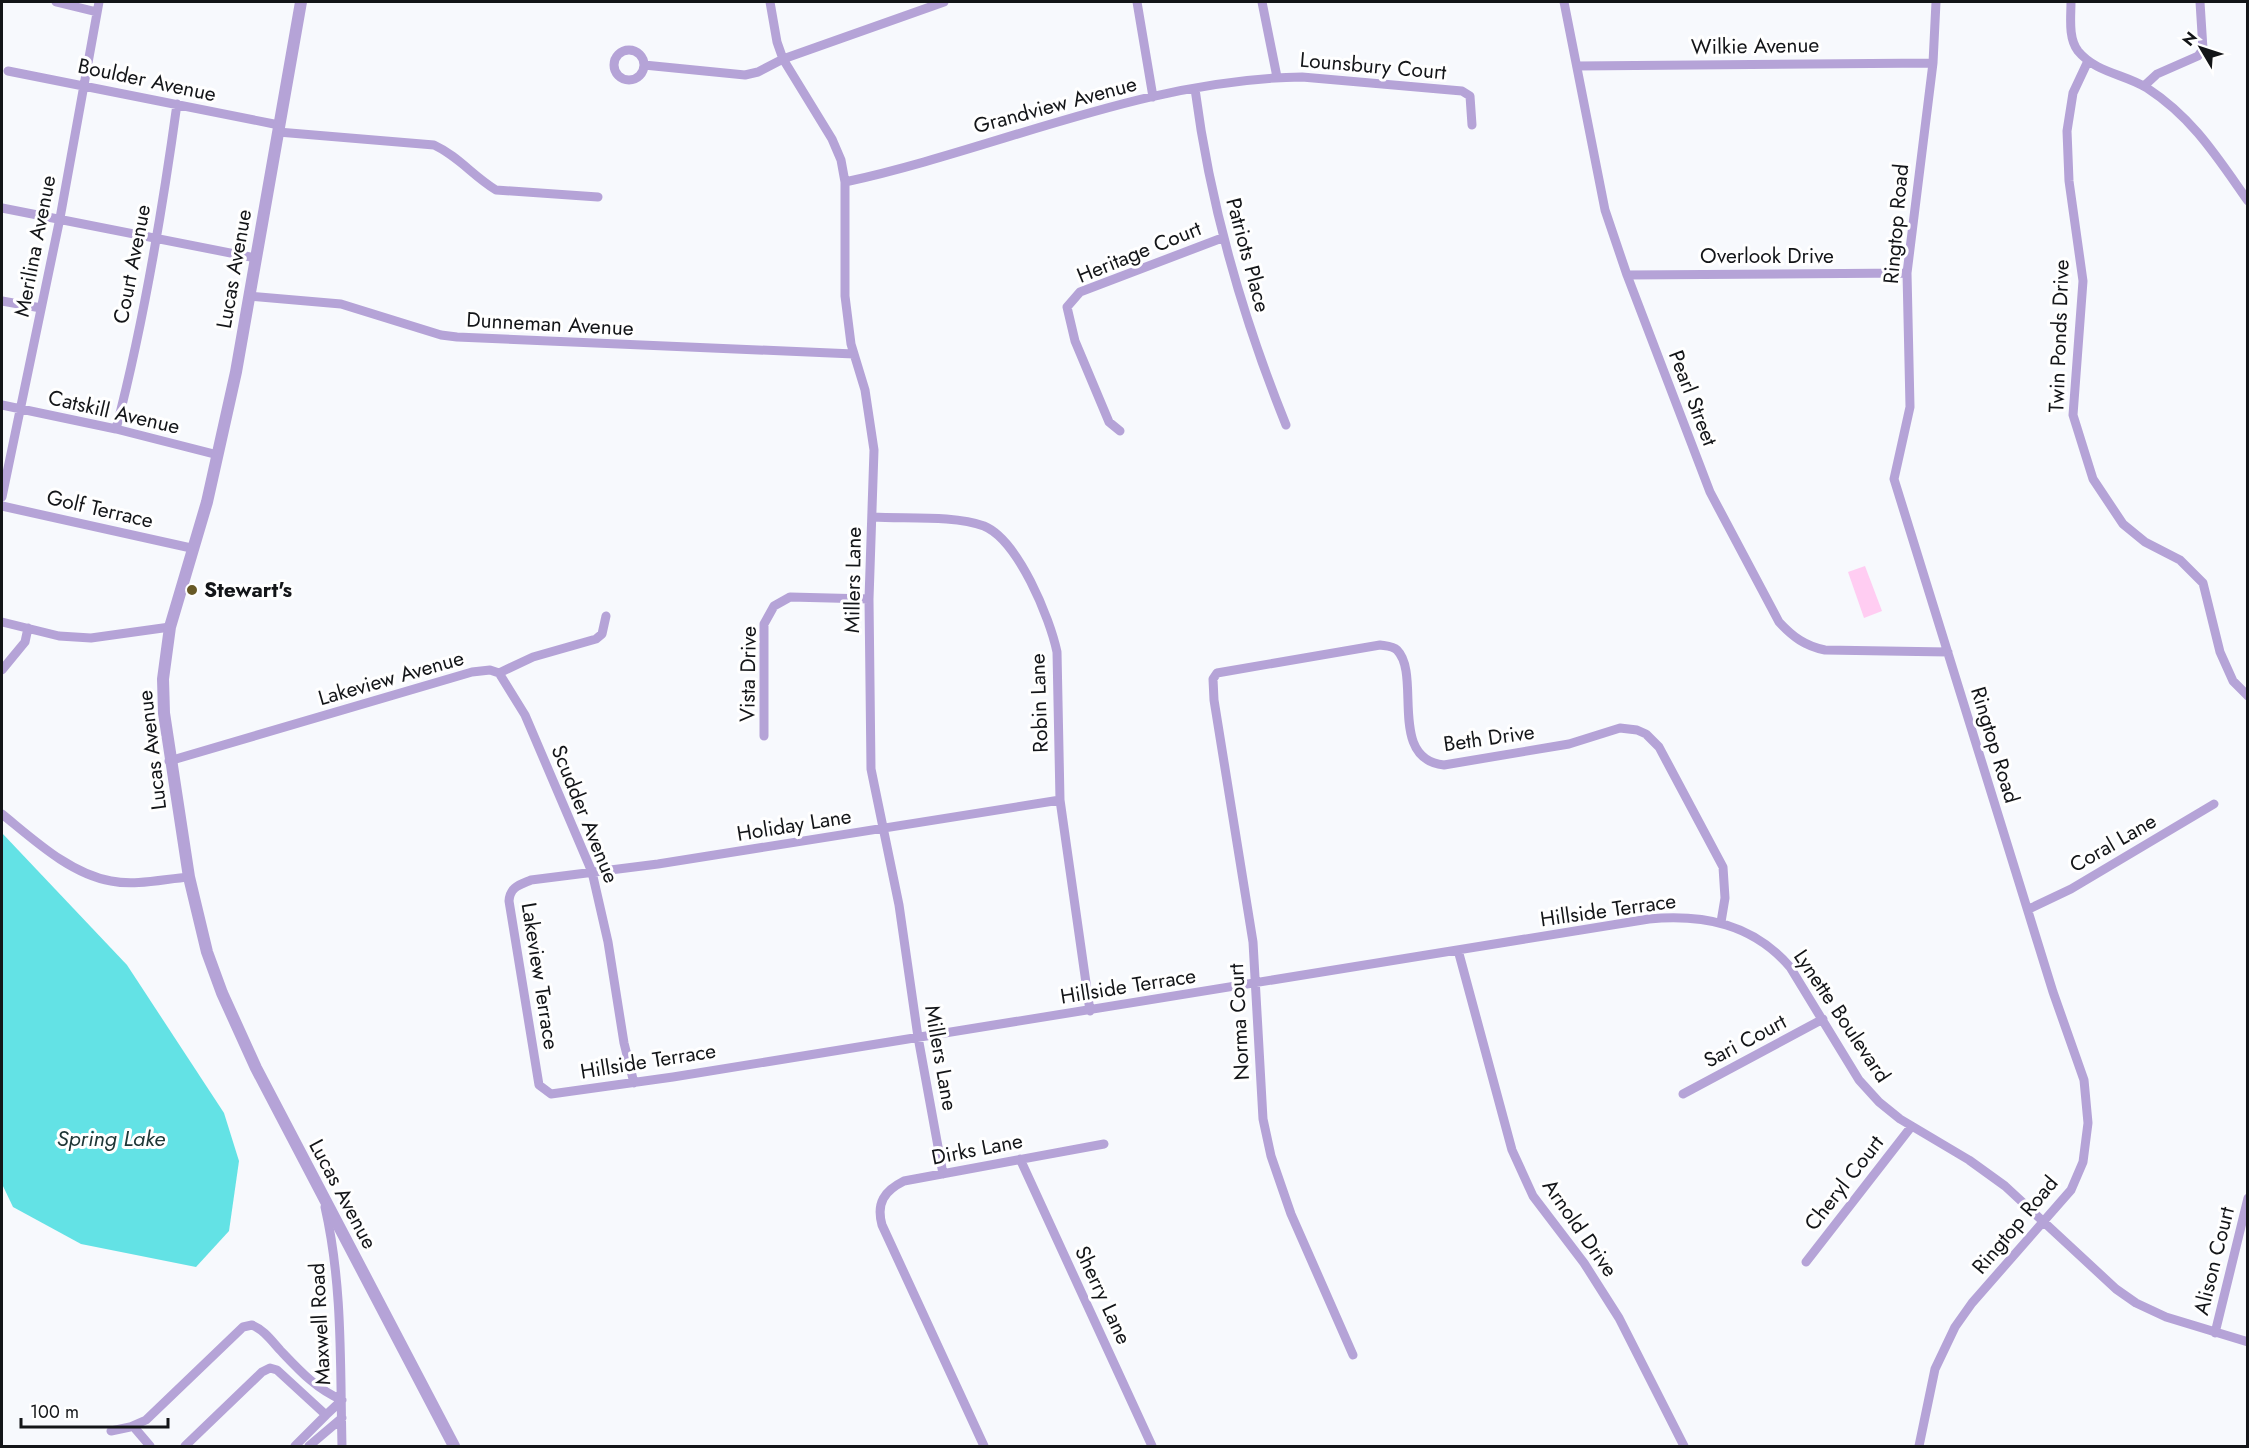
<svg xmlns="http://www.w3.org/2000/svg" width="2249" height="1448" font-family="Jost,sans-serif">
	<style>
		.green { fill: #ffcdf2 }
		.water { fill: #63e2e5 }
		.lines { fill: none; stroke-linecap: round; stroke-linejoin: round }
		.minor { stroke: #b5a3d7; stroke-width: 9 }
		.tertiary { stroke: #b5a3d7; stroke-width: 12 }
		.poi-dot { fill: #675926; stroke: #fff; stroke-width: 2 }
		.labels { text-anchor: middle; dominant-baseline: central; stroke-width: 6; stroke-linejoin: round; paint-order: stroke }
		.street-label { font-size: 21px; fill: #131518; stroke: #fff }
		.poi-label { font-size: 21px; font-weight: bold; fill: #131518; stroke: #fff; text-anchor: start }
		.water-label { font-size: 22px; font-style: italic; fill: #203737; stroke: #fff }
	</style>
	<rect width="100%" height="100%" fill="#f7f9fd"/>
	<path class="green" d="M1865,566L1882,611L1864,618L1848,572Z"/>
	<path class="water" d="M2,833L127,965L224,1113L239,1161L229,1231L196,1267L81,1244L13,1207L2,1184Z"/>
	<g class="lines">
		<path class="minor" d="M56,2L97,12
			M770,2L777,42L783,59L832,139L841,160L845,182V296L851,344L865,390L874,450L869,599L871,769L899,905L918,1037L943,1174
			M1137,2L1153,97
			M1262,2L1277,77
			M1564,2L1605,210L1627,275L1710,492L1779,622C1793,637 1805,646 1825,650L1948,652
			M2071,2C2071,17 2068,38 2078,51C2096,73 2125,74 2147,88C2193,118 2217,157 2248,201
			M614 65a15 15 0 1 1 30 0a15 15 0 1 1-30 0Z
			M2088,61L2073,93L2067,131L2069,181L2083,281L2073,415L2093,479L2123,524L2145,542L2180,560L2203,583L2220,652L2233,681L2248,696
			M644,65L745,75L758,72L783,59L944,2
			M1577,66L1933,63
			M8,71L279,125
			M2144,86L2157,74L2198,56L2203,49L2200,2
			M1195,89C1210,205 1242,316 1286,425
			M278,132L434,145C458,156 473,176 496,190L598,197
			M845,182C997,149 1144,79 1302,77L1462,91L1470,96L1472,125
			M2,208L256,258
			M1627,275L1907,273
			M249,296L341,304L441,335L457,337L854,354
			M2,301L41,308
			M2,405L116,429L218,455
			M116,429C144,322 162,213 177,104
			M1120,431L1109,422L1075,341L1067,307L1080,292L1222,238
			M2,497L60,218L99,2
			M2,506L191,548
			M873,517C905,519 954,515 984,526C1018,540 1050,618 1057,652L1060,800L1090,1011
			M2,622L59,636L91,638L170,627
			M2,670L25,642L28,628
			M499,673L525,715L592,872L608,942L624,1043L634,1083
			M764,736V624L774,606L790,597L869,599
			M169,761L472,672L490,670L499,673L533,657L596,639L602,634L606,616
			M1060,800L658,864L531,880C519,885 510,887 509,901L539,1085L551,1094L673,1077L1649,919C1704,914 1753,924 1790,967L1859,1080L1879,1102L1900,1119L1969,1160L2005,1186L2116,1289L2136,1303L2166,1317L2248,1342
			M2,814C33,839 70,874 111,881C136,886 164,879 189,877
			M2029,909L2071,889L2214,804
			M1458,950L1512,1150L1533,1196L1584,1263L1619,1318L1684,1446
			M1683,1094L1823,1019
			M1020,1159L1152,1446
			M325,1207C343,1286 340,1366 342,1446
			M1806,1262L1911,1127
			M2215,1333L2248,1198
			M1353,1355L1291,1214L1271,1156L1263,1119L1253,942L1214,700L1213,679L1217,673L1380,645C1386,646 1393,646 1397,650C1422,675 1387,759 1444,765L1569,744L1620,728L1637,730L1646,734L1659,747L1723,867L1725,898L1721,922
			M133,1426L150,1446
			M111,1431L130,1427L146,1420L243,1327L252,1325C264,1330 271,1340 280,1350C299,1370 316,1389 342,1400L326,1415
			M185,1446L262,1372L270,1368L277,1370L326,1415L295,1446
			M309,1446L342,1418
			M984,1446L882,1225C876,1203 884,1191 904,1181L1104,1144
			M1919,1446L1935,1369L1955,1327L1972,1303L2071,1190L2083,1162L2088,1123L2084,1080L2053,992L1894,479L1910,407L1907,273L1933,63L1936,2"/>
		<path class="tertiary" d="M301,2L236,372L207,502L170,627L163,679L164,713L189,877L207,952L222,993L256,1068L454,1446"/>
	</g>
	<circle class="poi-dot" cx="192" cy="590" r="6"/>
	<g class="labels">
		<g class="street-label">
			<text transform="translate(1755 46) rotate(-1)">Wilkie Avenue</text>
			<text transform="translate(1373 66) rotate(5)">Lounsbury Court</text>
			<text transform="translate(147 80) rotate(12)">Boulder Avenue</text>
			<text transform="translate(1055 105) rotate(-15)">Grandview Avenue</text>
			<text transform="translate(1896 224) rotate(-85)">Ringtop Road</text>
			<text transform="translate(35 246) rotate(-79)">Merilina Avenue</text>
			<text transform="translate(1139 252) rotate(-22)">Heritage Court</text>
			<text transform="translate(1248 255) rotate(75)">Patriots Place</text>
			<text x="1767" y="256">Overlook Drive</text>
			<text transform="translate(132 264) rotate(-79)">Court Avenue</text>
			<text transform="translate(234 269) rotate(-80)">Lucas Avenue</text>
			<text transform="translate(550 324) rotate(3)">Dunneman Avenue</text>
			<text transform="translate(2059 336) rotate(-88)">Twin Ponds Drive</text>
			<text transform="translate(1693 398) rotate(69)">Pearl Street</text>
			<text transform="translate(114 412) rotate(13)">Catskill Avenue</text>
			<text transform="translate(100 509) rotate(13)">Golf Terrace</text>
			<text transform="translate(853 580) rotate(-89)">Millers Lane</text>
			<text transform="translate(748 674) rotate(-89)">Vista Drive</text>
			<text transform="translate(391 678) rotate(-16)">Lakeview Avenue</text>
			<text transform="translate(1039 703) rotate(-92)">Robin Lane</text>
			<text transform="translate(1489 738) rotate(-8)">Beth Drive</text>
			<text transform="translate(1995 745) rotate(73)">Ringtop Road</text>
			<text transform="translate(152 750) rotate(-97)">Lucas Avenue</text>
			<text transform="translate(585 814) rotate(68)">Scudder Avenue</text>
			<text transform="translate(794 825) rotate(-9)">Holiday Lane</text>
			<text transform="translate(2113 843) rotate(-30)">Coral Lane</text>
			<text transform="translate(1608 910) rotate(-8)">Hillside Terrace</text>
			<text transform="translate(540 976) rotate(81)">Lakeview Terrace</text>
			<text transform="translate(1128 986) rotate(-9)">Hillside Terrace</text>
			<text transform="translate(1842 1016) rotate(56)">Lynette Boulevard</text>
			<text transform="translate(1239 1022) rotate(-93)">Norma Court</text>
			<text transform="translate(1745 1041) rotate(-28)">Sari Court</text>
			<text transform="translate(941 1058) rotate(80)">Millers Lane</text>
			<text transform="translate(648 1061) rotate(-9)">Hillside Terrace</text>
			<text transform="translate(977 1149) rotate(-11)">Dirks Lane</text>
			<text transform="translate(1844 1183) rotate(-52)">Cheryl Court</text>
			<text transform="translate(343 1194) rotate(62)">Lucas Avenue</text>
			<text transform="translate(2015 1225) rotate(-50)">Ringtop Road</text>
			<text transform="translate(1580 1228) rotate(55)">Arnold Drive</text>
			<text transform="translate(2214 1261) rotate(-76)">Alison Court</text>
			<text transform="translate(1103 1295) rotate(65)">Sherry Lane</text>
			<text transform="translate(320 1324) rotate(-93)">Maxwell Road</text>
		</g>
		<g class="poi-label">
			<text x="204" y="590">Stewart's</text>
		</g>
		<g class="water-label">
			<text x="111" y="1138">Spring Lake</text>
		</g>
	</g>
	<rect width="2249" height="1448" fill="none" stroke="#131518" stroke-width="6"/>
	<g transform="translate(2201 48) rotate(309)" stroke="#ffffff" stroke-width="4.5" paint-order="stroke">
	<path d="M0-4.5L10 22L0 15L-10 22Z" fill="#131518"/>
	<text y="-9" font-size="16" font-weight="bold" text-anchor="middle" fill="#131518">N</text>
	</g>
	<path d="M21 1418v9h147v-9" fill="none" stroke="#131518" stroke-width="3"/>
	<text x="30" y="1418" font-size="18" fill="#131518" stroke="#ffffff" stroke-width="4.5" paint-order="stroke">100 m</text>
</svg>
